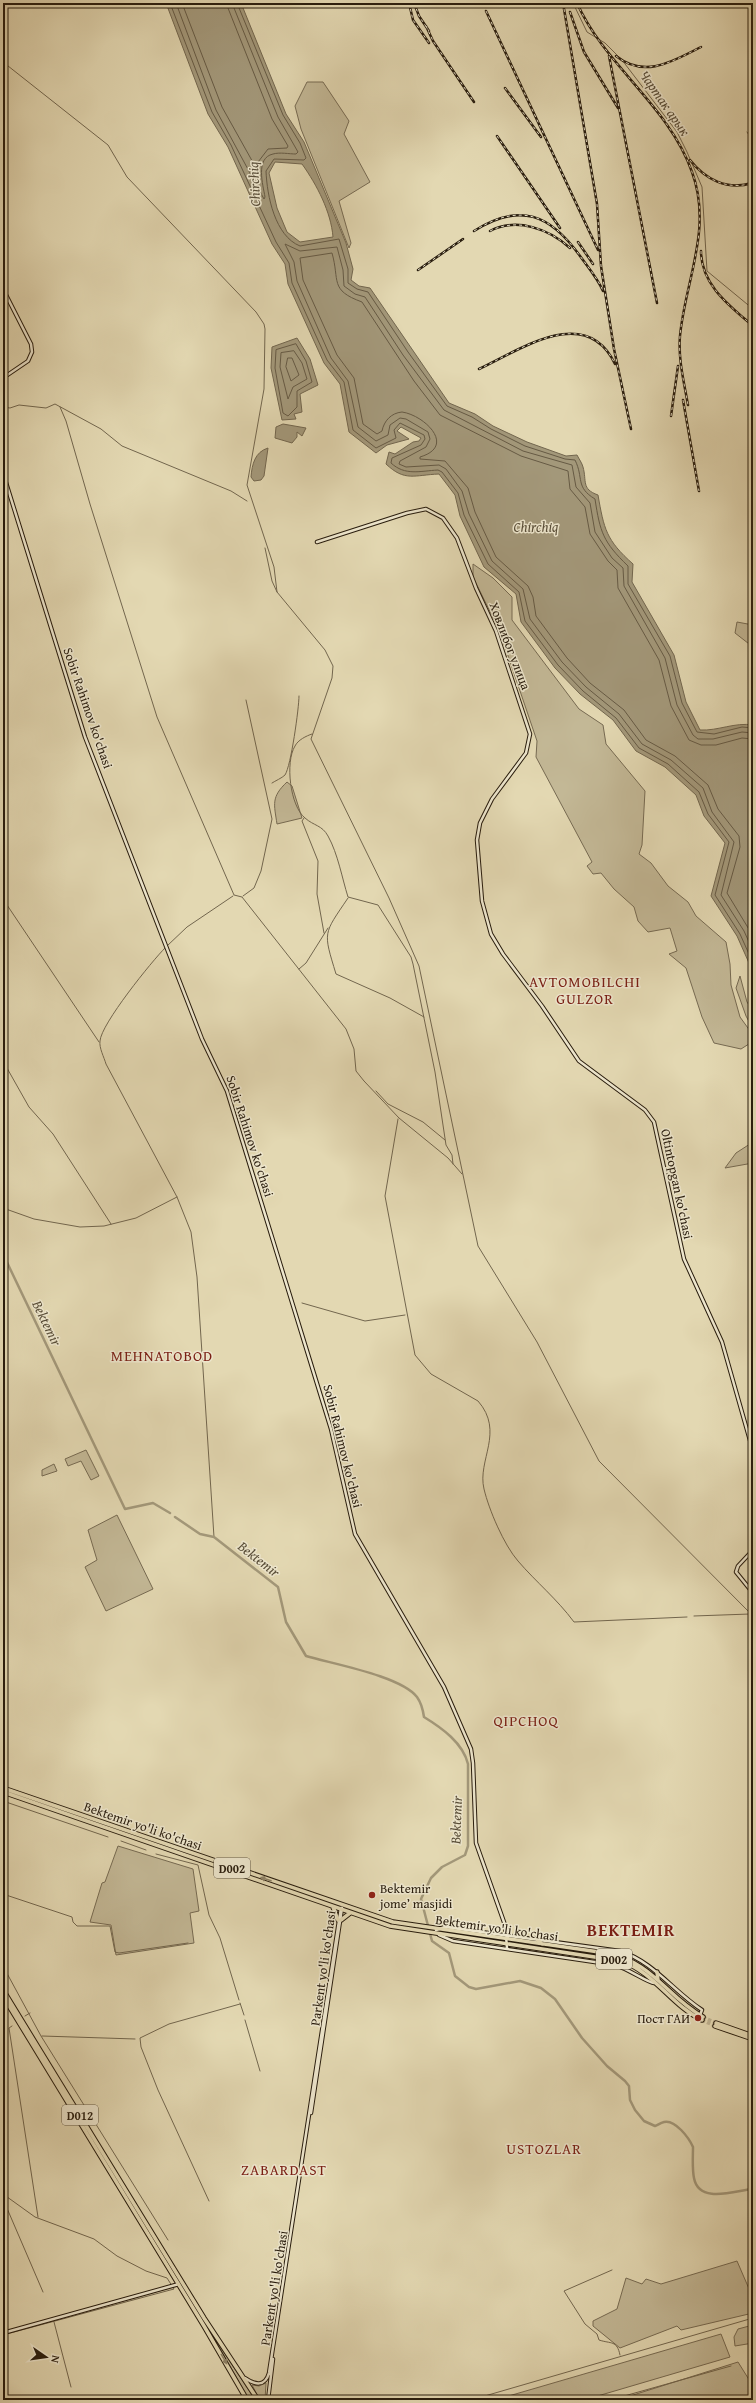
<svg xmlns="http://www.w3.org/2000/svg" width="756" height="2403" font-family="'Gentium Book Plus',serif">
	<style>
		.green { fill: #c3b896; stroke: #766a52 }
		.water { fill: #a3987a; stroke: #72664e; fill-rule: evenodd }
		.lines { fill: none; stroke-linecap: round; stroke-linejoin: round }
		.shore { stroke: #665a44; stroke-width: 1 }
		.stream { stroke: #72664e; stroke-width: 1 }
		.canal { stroke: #a3987a; stroke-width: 2.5 }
		.highway-tunnel { stroke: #beb291; stroke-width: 3.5; stroke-dasharray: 3.5 2; stroke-linecap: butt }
		.secondary-casing { stroke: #281c0d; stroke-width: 4.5 }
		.highway-casing { stroke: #281c0d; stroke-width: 5.5 }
		.secondary { stroke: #ede6cd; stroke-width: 2.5 }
		.highway { stroke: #e3d8b2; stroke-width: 3.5 }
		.rail-casing { stroke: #281c0d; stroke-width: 2.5 }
		.rail { stroke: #ede6cd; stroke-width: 1; stroke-dasharray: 3; stroke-linecap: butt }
		.oneway { fill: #8f8368 }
		.poi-dot { fill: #8f2418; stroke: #ede6cd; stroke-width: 1.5 }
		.labels { text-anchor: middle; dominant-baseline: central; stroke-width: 3; stroke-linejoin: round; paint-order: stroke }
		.shield { fill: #ede6cd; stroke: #635947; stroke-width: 1 }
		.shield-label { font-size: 12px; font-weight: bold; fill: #281c0d }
		.street-label { font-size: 13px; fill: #281c0d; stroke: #ede6cd }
		.poi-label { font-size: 13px; fill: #281c0d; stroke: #ede6cd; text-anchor: start }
		.water-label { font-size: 14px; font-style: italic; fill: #594e39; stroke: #ede6cd }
		.quarter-label { font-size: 15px; letter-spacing: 1px; fill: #7a1f14; stroke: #ede6cd }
		.district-label { font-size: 17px; font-weight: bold; letter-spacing: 1px; fill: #7a1f14; stroke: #ede6cd }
	</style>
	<rect width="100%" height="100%" fill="#e3d8b2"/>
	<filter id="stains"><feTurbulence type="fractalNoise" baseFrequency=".005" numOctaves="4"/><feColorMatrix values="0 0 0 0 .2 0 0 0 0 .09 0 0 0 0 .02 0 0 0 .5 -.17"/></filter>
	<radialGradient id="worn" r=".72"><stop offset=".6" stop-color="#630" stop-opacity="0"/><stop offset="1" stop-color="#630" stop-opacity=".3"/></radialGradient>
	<path class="green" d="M307,82H323L349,121L344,134L370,182L339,201L351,243L349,248L301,129L295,106Z
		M473,564L493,578L512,597V620L579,709L603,725L606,744L645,791L642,845L639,854L651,863L668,886L688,902L696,916L726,942L730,964L731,985L740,1017L753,1035L752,1042L741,1049L714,1043L702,1017L686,968L669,954L677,951L670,928L648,932L638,921L634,907L614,889L601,873L593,874L587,866L592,862L536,757L537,741L500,632L473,577Z
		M737,622L753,625V647L735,633Z
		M287,782L292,786L302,818L277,824C274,804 271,797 287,782Z
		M740,976L747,1002L753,1011V1029L746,1016L736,988Z
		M753,1142V1163L725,1168L736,1153Z
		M86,1450L99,1476L91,1480L81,1461L68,1466L65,1459Z
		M54,1464L57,1471L42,1476V1470Z
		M117,1515L153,1589L106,1611L85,1567L97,1560L88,1530Z
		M118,1846L193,1869L199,1911L190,1913L194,1943L116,1955L111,1925L90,1922L102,1883L105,1882Z
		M737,2261L753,2298V2313L681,2330L677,2326L620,2348L593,2326V2321L617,2309L626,2278L642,2284L646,2279L661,2284Z
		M753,2325V2343L735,2346L734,2337L738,2329Z
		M212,2334L255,2400H249Z
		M721,2334L730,2357L584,2400H495Z
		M738,2362L753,2386V2400H631L630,2396Z
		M266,2383L265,2400H260L252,2385L259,2386Z"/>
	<path class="water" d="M166,3H241L286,114L304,142L346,243L353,269L351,280L359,286L370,288L449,403L475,414L493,426L527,442L566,456L577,455C579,459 582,463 583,467C587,481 581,489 598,495C604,529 606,540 633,564L632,582L674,655L686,702L700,730C718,731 735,722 753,725V972L737,936L711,896L725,843L704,816L696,795L665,767L636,751L613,720L580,694L555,668L521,622L516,594L484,567L460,516L455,495L439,474C414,475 405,482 386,464L389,452L395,454L413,442L419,441L421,438L401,427L397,431L409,439L387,445L376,453L349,432L340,384L324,363L288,284L285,264L272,244L228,147L208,114ZM275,162L302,164C317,185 331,212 333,237L300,242L287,232L277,208L269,173Z
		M297,338L310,359L318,385L300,394L302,412L294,414L296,419L282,420L271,368L272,347Z
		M283,424L306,428L302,436L297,432V437L292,443L275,438L276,427Z
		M268,448L264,476L261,480L254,481L251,477C252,464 255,452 268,448Z"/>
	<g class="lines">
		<path class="shore" d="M170,3L212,112L231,145L276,242L289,263L292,283L327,360L344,382L353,430L376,448L396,438L394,430L400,423L424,435L425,439L421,445L392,458L391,463C405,476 420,471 438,470L442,472L458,493L464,515L488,564L519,592L525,621L558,665L583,691L616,718L639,748L668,764L699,792L708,814L729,842L715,895L740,934L753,963
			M176,3L216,110L264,199L265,197C263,185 255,158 273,154C280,152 289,154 296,154L298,152L278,117L232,3
			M182,3L222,107L255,166L268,149L287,148L288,146L272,119L226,3
			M237,3L283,115L300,143L306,158L304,160L274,159L266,171C267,196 275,236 300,246L339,239L348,269V283L357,289L368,292L408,352L447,406L472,417L491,429L525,446L565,459L575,460C584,478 575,487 595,499C600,532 603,542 628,566V584L670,656L682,703L697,732L714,734L742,727L753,728
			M296,344L306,361L312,382L297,391V407L288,416L283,413L275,368L276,350Z
			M294,351L302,363L307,379L293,387L288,399L280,367L281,353Z
			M288,358H292L299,375L291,381L286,367Z
			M753,733L742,732L713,739H698L693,735L677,705L665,658L624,586L623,568L612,558L595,532L590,503L576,487L572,465L523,451L444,410L403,355L365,297L355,294L344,286L343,270L337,247L300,251L285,244L294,262L297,281L331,358L348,381L358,427L376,441L388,435L390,425L400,418L406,419L428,432L430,439L426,447L400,461L399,464L406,467L439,465L446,469L462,491L469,514L492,561L523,589L530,619L562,662L586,687L619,714L642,744L671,760L703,788L712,812L734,842L721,895L744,931L753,951
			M753,739L742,738L716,745H701L689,740L671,706L659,660L618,588L617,570L608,561L590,534L585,507L570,489L568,471L521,456L440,415L414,381L362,302C329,290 340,281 332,253L300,258L303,280L337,355L354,378L363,424L377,434L382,431C384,421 391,413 402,412C424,415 457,446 420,457V459L445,461L468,488L475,512L496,557L528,586L533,597L536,616L567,658L590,683L624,710L646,740L675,756L708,785L718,809L739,836L740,847L727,893L753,936"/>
		<path class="stream" d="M573,3L587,32L605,43L622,60L677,132L687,152L702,187L707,271L753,309
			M3,62L108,145L127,177L256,312L264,324L265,329L264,389L247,485L274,567L277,592L325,650L333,666L332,678L311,739L389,898L419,966L478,1246L537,1342L599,1461L753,1616
			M747,132L753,141
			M3,407L10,408L19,405L46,408L55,404L101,429L122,446L231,491L247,501
			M60,407L66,421L90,504L157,717L234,895L242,897L346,1029L354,1049L356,1071L364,1081L399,1118L448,1158L462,1174
			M265,548L272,581L277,592
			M312,734C306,736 298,740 295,746C285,762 290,806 305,818C314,826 322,825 328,836C338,854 342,878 348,897L378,905L411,957L413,964L435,1072L446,1145L452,1155L453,1164
			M272,783C275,781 282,778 285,775C291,766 299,708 299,696
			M304,818L302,821L318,861L317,894L324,933
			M243,896L254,888L261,871L272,819L246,700
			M348,898C323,935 323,931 336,974L390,998L424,1017
			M3,899L99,1042
			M167,946L187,927L233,896
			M165,948C152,961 101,1024 100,1041C99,1048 104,1057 106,1064L177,1197L191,1232L197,1277L214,1537
			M299,969L306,963L328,928
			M3,1061L29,1107L53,1134L111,1224
			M376,1091L388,1104L423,1122L445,1140
			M398,1119L385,1196L415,1355L431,1374L478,1401C505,1432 477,1460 484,1489C489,1510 504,1545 518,1561C536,1582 557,1599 574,1622L687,1617
			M3,1208L34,1219L80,1227L104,1226L136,1218L177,1197
			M302,1303L365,1321L405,1315
			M694,1616L750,1614
			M3,1801L108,1837
			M121,1841L146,1850
			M156,1854L198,1865L209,1915L220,1938L239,2000
			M3,1894L72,1917L73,1922L77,1926H110L115,1952L119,1953L188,1943
			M3,1966L41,2036L168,2240
			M240,2003L244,2015
			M25,2016L30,2013
			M245,2020L260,2071
			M12,2026L9,2028L38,2217
			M42,2036L135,2039
			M3,2194L35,2217L94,2239L117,2256L146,2271L167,2278L174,2289L3,2335
			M3,2199L43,2292
			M209,2201L158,2090L141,2047L140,2038L169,2024L240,2004
			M612,2270L564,2291L585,2324L597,2334L599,2340C611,2344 617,2340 620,2355
			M54,2322L71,2387
			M471,2400L753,2318
			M610,2400L731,2366"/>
		<path class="canal" d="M3,1254L125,1509L153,1503L170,1513
			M175,1517L200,1534L214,1537L278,1587L286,1622L306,1656C333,1664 401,1676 417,1697C422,1704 423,1710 424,1717C442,1728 463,1743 468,1764V1846L465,1855L442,1867L431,1878L421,1899L432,1941L449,1953L455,1976L469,1987L476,1989L520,1981L541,1988L555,1999L582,2038L607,2066L625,2081L629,2086L630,2100L635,2110L644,2121L655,2126C658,2125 660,2123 664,2122C675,2119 689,2138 693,2147C693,2157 692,2168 694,2178C699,2205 737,2190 753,2189"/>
		<path class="highway-tunnel" d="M703,2017L716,2023
			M702,2020L715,2026"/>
		<g class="secondary-casing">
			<path id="secondary" d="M3,289L31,344L32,352L28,361L3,378
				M3,473L85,737L202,1039L227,1091L331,1429L355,1534L444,1687L471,1749L473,1763L476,1843L505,1925L507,1948
				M317,542L407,513L426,509L443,518L457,538L476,588L496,631L530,734L526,753L492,799L480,823L477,840L482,901L491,934L503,954L542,1006L579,1061L645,1110L654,1122L684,1259L722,1342L753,1451
				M753,1550L738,1566L736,1572L753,1593
				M436,1930L445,1927L620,1951C654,1962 673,1991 702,2010L700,2015
				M439,1935L453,1941L615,1965C627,1968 648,1983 654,1983
				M311,2113L342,1908
				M3,2333L179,2284
				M245,2378C255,2385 265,2387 269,2373L341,1908
				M268,2400L273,2359"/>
		</g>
		<g class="highway-casing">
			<path id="highway" d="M3,1788L393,1922L606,1953C653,1962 665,1995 703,2017
				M3,1792L390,1926L621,1961C654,1972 671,2005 702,2020
				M333,1907L338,1920
				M341,1920L350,1913
				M536,1938L542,1944
				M657,1972L658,1980
				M3,1990L204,2318L258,2400
				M3,1996L204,2326L247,2400
				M716,2023L753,2036
				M715,2026L753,2039"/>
		</g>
		<use href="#secondary" class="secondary"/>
		<use href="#highway" class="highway"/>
		<g class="rail-casing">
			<path id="rail" d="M409,3L413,20L429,43
				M414,3L419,16L429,31
				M563,3L597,204L601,266L614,349L631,429
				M577,3C605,66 669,106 692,172C713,229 685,281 680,336C678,359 684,382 688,405
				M486,11L598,250
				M570,12L584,52L618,108
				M426,26L433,41L474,102
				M609,56L657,303
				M616,56C645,79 673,61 701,47
				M505,88L541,137
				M497,136L560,228
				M690,160C705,179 727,191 752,183
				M474,231C520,202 550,214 580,256C588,267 598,279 603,291
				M490,231C517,217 549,229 570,248
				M578,242L593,264
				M701,251C701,285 730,306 753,326
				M418,270L463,239
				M479,369C520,350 586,303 615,364
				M683,400L699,491
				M671,416L678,366"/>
		</g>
		<use href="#rail" class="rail"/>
	</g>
	<defs><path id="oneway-solid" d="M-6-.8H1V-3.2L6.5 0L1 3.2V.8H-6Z"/></defs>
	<g class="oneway">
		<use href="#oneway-solid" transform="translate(266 1879) rotate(-161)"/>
		<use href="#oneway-solid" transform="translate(224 2359) rotate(60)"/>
	</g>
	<g class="poi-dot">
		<circle cx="372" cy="1895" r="4"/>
		<circle cx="698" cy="2018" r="4"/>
	</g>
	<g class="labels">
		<g class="shield">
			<rect x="214" y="1858" width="36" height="20" rx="3"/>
			<rect x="596" y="1949" width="36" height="20" rx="3"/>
			<rect x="62" y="2105" width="36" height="20" rx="3"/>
		</g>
		<g class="shield-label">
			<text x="232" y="1868">D002</text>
			<text x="614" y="1959">D002</text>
			<text x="80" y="2115">D012</text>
		</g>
		<g class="street-label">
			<text transform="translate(510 646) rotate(69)">Ховлибог улица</text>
			<text transform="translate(88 708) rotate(71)">Sobir Rahimov ko'chasi</text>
			<text transform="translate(250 1136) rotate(72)">Sobir Rahimov ko'chasi</text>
			<text transform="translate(677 1184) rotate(78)">Oltintopgan ko'chasi</text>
			<text transform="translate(343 1446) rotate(76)">Sobir Rahimov ko'chasi</text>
			<text transform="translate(143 1826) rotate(19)">Bektemir yo'li ko'chasi</text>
			<text transform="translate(497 1928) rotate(8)">Bektemir yo'li ko'chasi</text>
			<text transform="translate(323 1968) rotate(-82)">Parkent yo'li ko'chasi</text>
			<text transform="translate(274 2288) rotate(-81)">Parkent yo'li ko'chasi</text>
		</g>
		<g class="poi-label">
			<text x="380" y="1888">Bektemir<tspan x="380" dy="15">jome’ masjidi</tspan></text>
			<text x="690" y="2018" text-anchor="end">Пост ГАИ</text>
		</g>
		<g class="water-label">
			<text transform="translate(665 103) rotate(55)">Чартак арык</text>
			<text transform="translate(254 184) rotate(-93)">Chirchiq</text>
			<text x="536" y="527">Chirchiq</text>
			<text transform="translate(47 1323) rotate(64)">Bektemir</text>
			<text transform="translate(259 1559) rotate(38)">Bektemir</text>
			<text transform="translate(456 1820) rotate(-88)">Bektemir</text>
		</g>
		<g class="quarter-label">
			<text x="585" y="981">AVTOMOBILCHI<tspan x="585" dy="17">GULZOR</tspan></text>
			<text x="162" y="1355">MEHNATOBOD</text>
			<text x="526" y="1720">QIPCHOQ</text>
			<text x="544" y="2148">USTOZLAR</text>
			<text x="284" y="2169">ZABARDAST</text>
		</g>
		<g class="district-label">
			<text x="631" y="1929">BEKTEMIR</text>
		</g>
	</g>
	<rect width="756" height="2403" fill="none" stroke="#e3d8b2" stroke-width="16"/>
	<rect x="4" y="4" width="748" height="2395" fill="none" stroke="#281c0d" stroke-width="2"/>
	<rect x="8" y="8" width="740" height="2387" fill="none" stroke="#281c0d"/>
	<g transform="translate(46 2357) rotate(103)" stroke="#ede6cd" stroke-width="3" paint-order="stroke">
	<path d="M0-3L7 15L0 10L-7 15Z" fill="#281c0d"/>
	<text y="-6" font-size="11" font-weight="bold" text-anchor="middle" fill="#281c0d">N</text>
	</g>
	<rect width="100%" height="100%" filter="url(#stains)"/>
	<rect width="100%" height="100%" fill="url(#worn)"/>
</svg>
